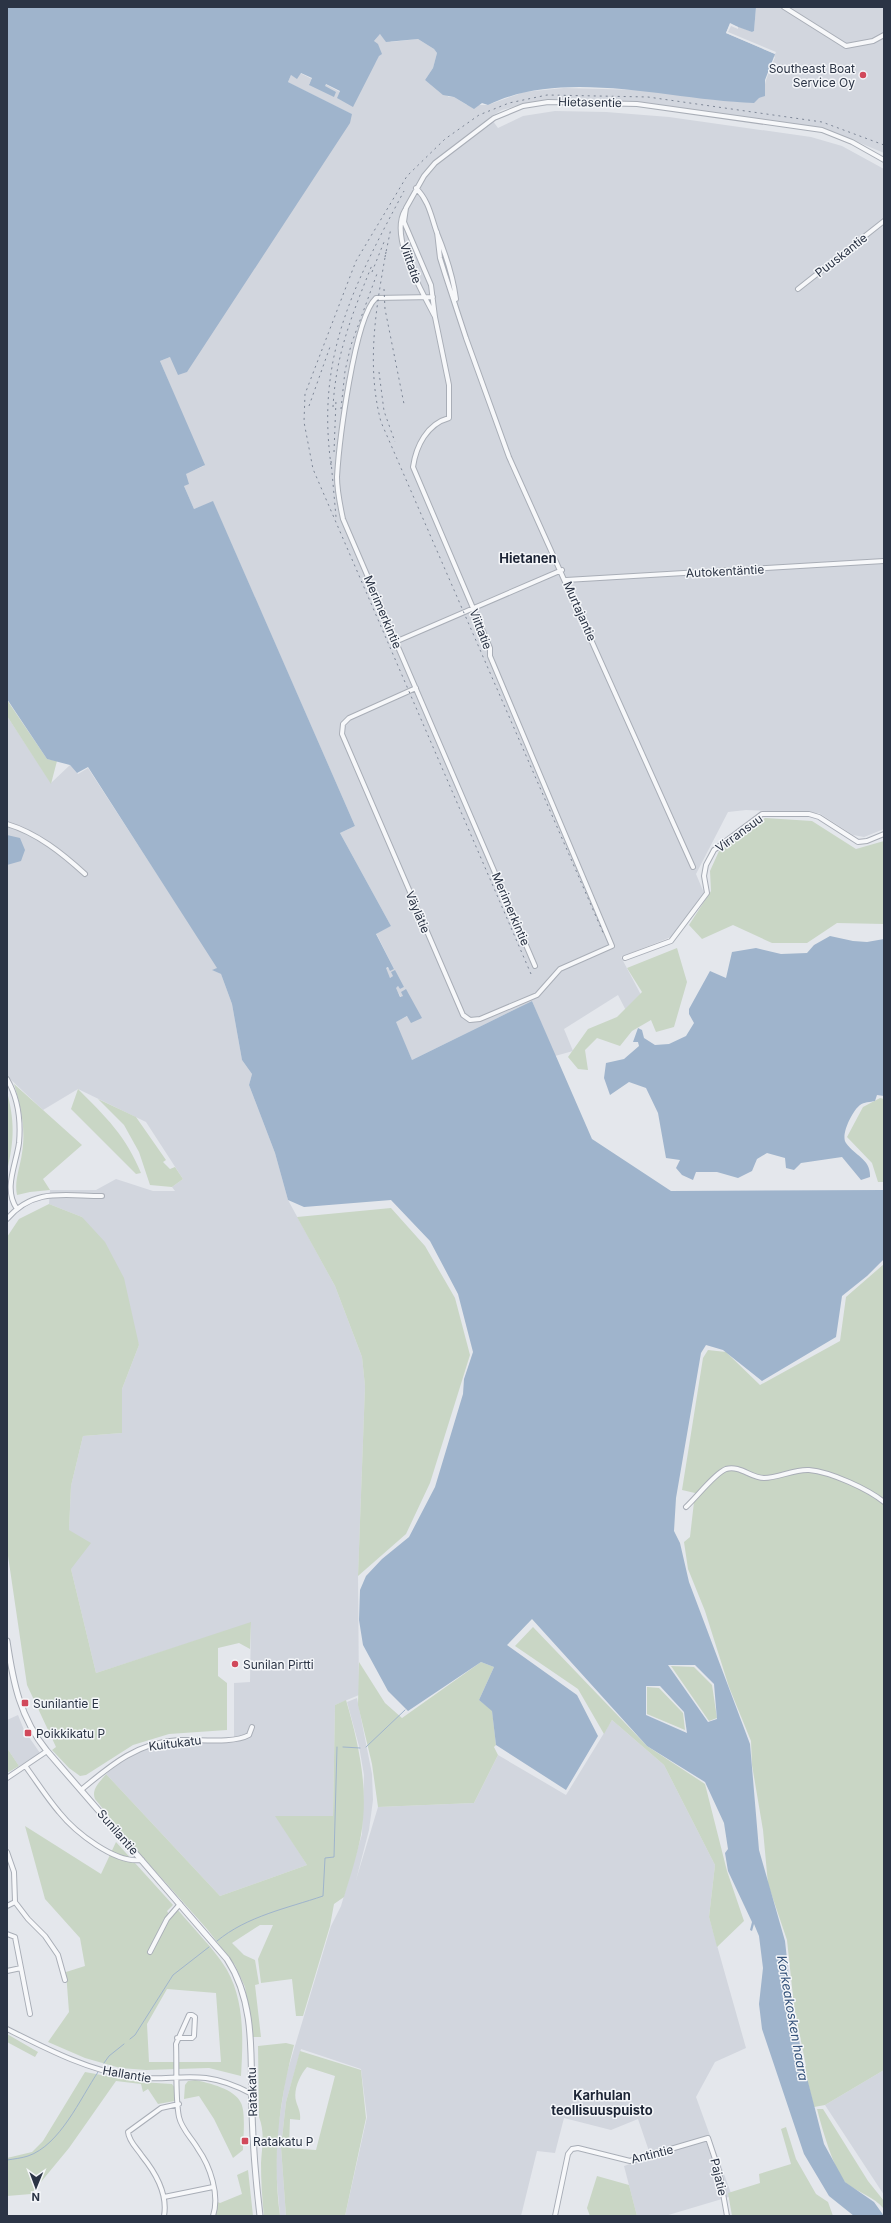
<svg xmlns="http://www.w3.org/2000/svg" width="891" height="2223" font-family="Inter,sans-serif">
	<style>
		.built { fill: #d2d6de }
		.green { fill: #c9d6c5; fill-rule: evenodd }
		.water { fill: #9fb4cc; fill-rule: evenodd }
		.pier { fill: #e4e7ec }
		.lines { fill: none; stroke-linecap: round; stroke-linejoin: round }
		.stream { stroke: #9fb4cc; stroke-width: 1 }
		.minor-casing { stroke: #a9aeb7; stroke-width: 6 }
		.tertiary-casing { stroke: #a9aeb7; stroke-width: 7 }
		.minor { stroke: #f7f8fa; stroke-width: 4 }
		.tertiary { stroke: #f7f8fa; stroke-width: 5 }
		.rail { stroke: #7d8696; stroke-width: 1; stroke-dasharray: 2 4; stroke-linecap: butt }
		.poi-dot { fill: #d1495b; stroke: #f4f6f9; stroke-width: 1.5 }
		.labels { text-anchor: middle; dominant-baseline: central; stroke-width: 3; stroke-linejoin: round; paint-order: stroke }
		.poi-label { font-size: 12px; fill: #2b3445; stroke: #f4f6f9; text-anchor: start }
		.street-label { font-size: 12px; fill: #2b3445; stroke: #f4f6f9 }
		.neighbourhood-label { font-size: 13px; font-weight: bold; fill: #1d2536; stroke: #f4f6f9 }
		.water-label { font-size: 13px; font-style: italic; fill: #34527a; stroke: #f4f6f9 }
	</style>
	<rect width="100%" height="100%" fill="#e4e7ec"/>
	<path class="built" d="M756,7H884V153L824,128L640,102L549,99L526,103L502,110L490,117L498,128L523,116L555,111L606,112L669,117L811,137L842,146L884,169V829L864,837L853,835L819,813L746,810L728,812L696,874L704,893L671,937L621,957L649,1010L634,1026L618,995L564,1029L573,1051L555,1056L532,1001L412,1060L395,1022L408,1016L403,996L401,997L395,988L398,986L400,989L404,987L393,976L390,978L385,968L394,969L376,933L391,926L340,833L355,826L213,502L194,509L184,486L185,474L204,466L160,361L170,357L352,114L288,82L291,75L297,78L300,73L312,79L309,84H325L340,92L337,98L376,62L379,55L374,41L380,34L391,42L418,39L434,49L437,53L433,68L425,80L449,97H454L467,105H488L524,92L564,88L640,90L739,102L762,97L766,80L775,57L726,33L730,23L752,32L754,31Z
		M7,716L51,783L70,765L78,774L88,768L218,968L213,970L221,974L232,1004L242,1060L252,1074L249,1085L275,1153L288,1200L335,1286L362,1357L365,1386L358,1576L359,1695L335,1705L333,1816H276L307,1865L220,1896L106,1774L123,1760L142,1751L159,1745L234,1741V1683L250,1682L251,1623L96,1673L71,1569L69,1530L71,1486L83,1436L122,1433V1389L139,1345L82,1217L49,1204L50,1190H96L116,1179L153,1191H175L172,1187L183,1179L146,1122L78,1089L43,1110L7,1076Z
		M357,1698L372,1774L373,1800L369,1830L356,1880L378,1807L474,1803L498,1755L566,1795L612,1720L664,1765L715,1865L709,1917L746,2048L715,2062L696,2097L732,2196L665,2216H637L624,2166L651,2157L638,2119L611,2130L564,2118L555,2153L537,2151L521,2216H345L367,2117L361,2069L301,2049L286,2102L281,2147L286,2216H280L276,2171L277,2134L286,2076L331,1926L341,1906L362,1834L364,1775L359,1746L347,1702Z
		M18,1715L24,1730L40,1753L19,1766L7,1748V1720Z
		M884,2070V2195L825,2105Z"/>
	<path class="green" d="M7,700L47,759L57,761L51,784L7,716Z
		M765,818L812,821L856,849L884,841V924L837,923L807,943H772L733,925L702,939L689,925L711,891L710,871L719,851Z
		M677,948L687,982L674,1027L656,1032L651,1020L632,1031L620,1046L597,1038L585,1050L588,1070L578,1069L568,1057L588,1029L617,1017L642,992L627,968Z
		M14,1084L82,1145L43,1179L50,1190L30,1192L17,1195C14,1181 20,1168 22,1153C26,1129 21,1107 14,1084Z
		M78,1089C106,1117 126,1136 141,1173L136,1174L71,1109Z
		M7,1092C15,1122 14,1141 7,1171Z
		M880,1098L884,1099V1182H878L872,1163L847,1137L863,1107Z
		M98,1099L136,1117L166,1160L163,1162L170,1169L175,1167L183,1179L172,1187L150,1185L139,1152L124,1125Z
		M49,1204L82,1217L105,1242L124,1278L139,1345L122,1389V1433L83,1436L71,1486L69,1530L91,1543L71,1569L96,1673L251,1622L250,1649L239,1643L218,1648V1676L227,1683V1730L169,1734L133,1745L86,1775L80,1776L69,1768L52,1750L56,1747L27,1685L7,1549V1237L19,1219Z
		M391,1208L425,1246L455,1298L470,1355L430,1483L406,1534L358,1576L365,1386L362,1357L335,1286L297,1217Z
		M884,1264V2070L825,2105L814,2107L804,2067L806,2066L794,2006L787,1940L768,1884L763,1830L752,1765L751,1741L729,1687L705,1611L688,1569L684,1542L690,1537L695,1493L682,1490L703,1358L708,1350L726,1352L760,1385L840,1341L846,1297Z
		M533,1627L647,1746L705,1784L727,1871L744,1921L717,1947L709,1917L715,1865L664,1765L612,1720L604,1734L578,1689L515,1646Z
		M359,1662L385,1703L402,1718L481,1662L494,1667L479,1700L492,1710L496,1745L494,1747L498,1755L474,1803L378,1807L372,1764L358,1705Z
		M671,1666L694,1667L712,1685L717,1718L709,1721Z
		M647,1687L659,1688L683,1713L685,1730L647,1714Z
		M346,1700C359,1745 369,1789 361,1835C357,1856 350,1877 344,1897L334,1904L330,1926L303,2016H296L292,1979L261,1983L258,1959L273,1925H260L232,1943L244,1955L255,1960L259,1984L255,1985L261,2037H253L245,1987L235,1965L207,1929L133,1846L95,1799C91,1789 100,1782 106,1774L220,1896L307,1865L275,1816H333L335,1705Z
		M7,1748L19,1766L7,1773Z
		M25,1826L101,1874L116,1842L173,1905L167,1911L171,1918L178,1910C192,1927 217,1952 227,1970C245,2002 243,2041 241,2076L209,2068L146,2070L120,2068L85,2058L48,2042L69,2012L66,1972L85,1966L80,1938L45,1899ZM167,1989L216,1993L221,2062H149L147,2024Z
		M7,2034L38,2052L35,2057L7,2042Z
		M286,2043L294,2045C279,2102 272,2157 280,2216H264C262,2198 261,2181 261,2163C262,2147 265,2132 259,2117L258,2046Z
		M300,2051L361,2070L366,2118L345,2216H286L281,2147L286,2102ZM307,2067L335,2076L316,2150L289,2148L290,2119L300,2120C301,2112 298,2108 296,2101C293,2090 300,2075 307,2067Z
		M85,2072L140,2082L172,2084L175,2088V2101L158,2104L148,2089L143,2092L141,2084L116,2081L69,2148L31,2194L7,2196V2158L32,2152L43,2141Z
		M195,2080C209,2083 235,2089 241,2103C246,2113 243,2139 243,2150L233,2158L214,2119L199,2096L184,2099L185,2085L188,2081Z
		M817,2109H823L868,2181L884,2201V2209C873,2196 859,2193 846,2183C835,2174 821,2125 817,2109Z
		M786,2127L796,2159L816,2194L828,2202L833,2216H732L728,2193L760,2183L759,2174L791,2164L781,2129Z
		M248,2170L253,2216H213L215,2201L220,2203L242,2194L237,2175Z
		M597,2176L629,2185L637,2216H590L587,2208Z"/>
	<path class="water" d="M7,7H756L754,31L752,32L730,24L726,33L775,54L765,80V96L759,98L754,103C673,101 566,67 488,105L482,103L474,109L454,97L443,95L425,80L433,68L437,53L434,49L418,39L386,42L380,34L374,41L378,44L382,54L379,56L353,107L337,98L340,91L326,84L325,86L336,92L334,97L309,85L312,78L301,73L297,79L291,75L288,82L352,114L350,123L187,372L178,375L170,357L160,361L205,465L186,474L189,484L184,486L194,509L213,501L355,826L340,833L391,926L376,934L394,969L390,971L388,967L386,968L390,978L393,976L391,972L395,970L404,987L400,989L398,986L396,988L400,997L403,996L401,992L406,989L422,1018L411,1023L407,1016L396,1022L412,1060L532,1001L592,1139L671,1191L884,1190V1259L867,1276L842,1296L836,1337L762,1381L723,1350L706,1345L701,1353L676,1498L674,1531L680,1543L689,1582L750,1744L759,1850L785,1941L792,2005L805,2070L824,2144L845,2182L874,2202L884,2216H854L829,2196L804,2154L762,2029L759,2004L763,1968L759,1936L754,1924L752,1931L750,1930L752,1922L728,1871L725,1853L728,1849L724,1823L705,1782L647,1746L532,1619L507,1645L577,1695L598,1736L566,1790L496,1745L492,1711L479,1700L494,1667L481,1662L408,1711L388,1691L363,1645L359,1620L360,1590L366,1576L382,1559L409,1537L435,1487L463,1394L464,1379L473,1352L458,1294L430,1241L391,1200L304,1207L288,1200L275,1153L249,1085L252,1074L242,1060L232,1004L221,974L212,970L217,968L88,767L77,773L70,765L47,759L7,699ZM668,1665H695L714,1684L717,1719L708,1722ZM646,1686H660L684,1712L687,1733L646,1715Z
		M7,835L20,838L25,850L21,861L7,865Z
		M830,936L853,941L867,942L884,939V1096L877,1095L875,1101C870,1102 864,1102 860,1105C853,1110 840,1135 846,1143C855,1156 871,1159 870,1177L861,1180L842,1157L801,1163L794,1170L786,1168L785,1158L767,1153L757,1159L752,1171L738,1178L717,1172H696L693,1180L682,1175L676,1168L680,1160L666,1158L658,1113L646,1088L629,1082L610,1095L604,1078L606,1063L624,1059L639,1046L638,1042H633L638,1028L642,1030L644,1038L655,1045L669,1044L686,1036L694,1023L689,1014V1009L710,971L726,978L732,952L756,948L781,954L807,953L814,945Z"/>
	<path class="pier" d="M730,23L738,27V29L731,26L728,32L776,52L775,54L726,33Z"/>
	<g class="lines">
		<path class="stream" d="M343,1747L360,1748
			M366,1747L405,1710
			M217,1941C247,1916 288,1908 323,1896L325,1858L334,1857L337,1747
			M130,2039L135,2035L173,1975L209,1947
			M104,2063L109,2056L124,2044
			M7,2160C14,2159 22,2158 28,2156C60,2145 80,2099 98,2072"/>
		<g class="minor-casing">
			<path id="minor" d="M784,7L846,46L873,41L884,35
				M416,188C429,201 431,216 437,233C446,255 453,275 456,299
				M405,210C389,237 421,289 434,315
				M437,232L440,258L445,274L466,338L509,457L693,867
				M798,289L884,221
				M433,297L376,298C354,318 339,444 337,477C337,491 340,505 343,519L535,966
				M566,580L884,561
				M395,642L562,570
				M416,688L349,718L343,724L342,734L463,1015L470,1020L480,1019L537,995L560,969L612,946L490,656V648L413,467C416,446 427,424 449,418V385L435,317L431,285L404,222L406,208L424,176L435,163L494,118L523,106L548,102L637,104L822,130L852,142L884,160
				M7,824C37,833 62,853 85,874
				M625,958L671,941L707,893L704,876L706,865L714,850L762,814H809L819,817L858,842L867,841L884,834
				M7,1079C18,1098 21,1121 19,1143C16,1165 3,1189 17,1209
				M7,1219C34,1187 65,1196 102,1196
				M686,1507C696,1498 715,1473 726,1469C740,1465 751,1478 764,1478C779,1478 794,1469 809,1470C831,1472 868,1489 884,1502
				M26,1767C37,1782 47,1798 59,1812C75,1832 115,1864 142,1860
				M7,1778L47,1751
				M81,1790C111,1765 138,1742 179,1740C198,1739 233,1744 249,1735L252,1727
				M7,1852L14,1872L15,1902L28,1919L45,1936L58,1955L65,1980
				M7,1906L15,1902
				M7,1934L15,1937L30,2014
				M150,1952L167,1919L180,1904
				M7,1971L21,1968
				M7,2029C47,2049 87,2070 132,2077C157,2081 181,2075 206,2078C222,2080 237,2086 252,2094
				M177,2038H192L194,2036L195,2017L192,2015H189L176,2044C177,2065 175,2098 179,2117C182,2130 192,2138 198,2149C210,2166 220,2195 213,2216
				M164,2197L213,2187
				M164,2216C168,2194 155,2172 142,2156C137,2148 129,2142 128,2132L161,2108L179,2104
				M555,2216L568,2154L572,2149L578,2148L630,2161L708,2138L719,2171L727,2216"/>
		</g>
		<g class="tertiary-casing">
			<path id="tertiary" d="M7,1641C13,1682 20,1718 47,1751L227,1959C257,2005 250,2061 252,2113C253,2147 256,2182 260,2216"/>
		</g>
		<use href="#minor" class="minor"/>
		<use href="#tertiary" class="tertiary"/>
		<path class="rail" d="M386,252C376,308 366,365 381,422L604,935
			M385,257L391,228
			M372,272L384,242
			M384,289L385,309L404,404
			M379,372L384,411L395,442
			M309,406L331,344
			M333,407C336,353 352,315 372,265
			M341,409L345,371L351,345L378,271
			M334,452L336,400
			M331,461L336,517
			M331,465C316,355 354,285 404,191
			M531,974L313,469L304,422L305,394L356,261L407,176L445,139L479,115L509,103L547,95L648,97L822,122L884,145"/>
	</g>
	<g class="poi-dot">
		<circle cx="863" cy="75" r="4"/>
		<circle cx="235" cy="1664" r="4"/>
		<rect x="21" y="1699" width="8" height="8" rx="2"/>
		<rect x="24" y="1729" width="8" height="8" rx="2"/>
		<rect x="241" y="2137" width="8" height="8" rx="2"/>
	</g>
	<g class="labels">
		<g class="poi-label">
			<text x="855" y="68" text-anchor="end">Southeast Boat<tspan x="855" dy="14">Service Oy</tspan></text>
			<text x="243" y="1664">Sunilan Pirtti</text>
			<text x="33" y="1703">Sunilantie E</text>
			<text x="36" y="1733">Poikkikatu P</text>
			<text x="253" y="2141">Ratakatu P</text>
		</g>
		<g class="street-label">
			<text transform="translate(590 102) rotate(1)">Hietasentie</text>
			<text transform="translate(841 255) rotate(-38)">Puuskantie</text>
			<text transform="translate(411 263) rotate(71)">Viittatie</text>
			<text transform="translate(725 571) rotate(-3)">Autokentäntie</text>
			<text transform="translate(580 611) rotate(66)">Murtajantie</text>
			<text transform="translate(383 612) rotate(67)">Merimerkintie</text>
			<text transform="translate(481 629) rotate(69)">Viittatie</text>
			<text transform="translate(739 833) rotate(-36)">Virransuu</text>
			<text transform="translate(511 909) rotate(67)">Merimerkintie</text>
			<text transform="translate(418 912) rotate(67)">Väylätie</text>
			<text transform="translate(175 1743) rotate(-7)">Kuitukatu</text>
			<text transform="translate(118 1832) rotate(49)">Sunilantie</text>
			<text transform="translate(127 2074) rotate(10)">Hallantie</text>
			<text transform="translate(252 2092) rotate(-92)">Ratakatu</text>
			<text transform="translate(652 2154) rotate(-14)">Antintie</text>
			<text transform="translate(719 2177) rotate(77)">Pajatie</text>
		</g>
		<g class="neighbourhood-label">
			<text x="528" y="558">Hietanen</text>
			<text x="602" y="2095">Karhulan<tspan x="602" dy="15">teollisuuspuisto</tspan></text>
		</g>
		<g class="water-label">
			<text transform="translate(793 2018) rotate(80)">Korkeakosken haara</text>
		</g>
	</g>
	<rect width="891" height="2223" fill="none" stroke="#2b3445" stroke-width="16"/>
	<g transform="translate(36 2187) rotate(181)" stroke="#f4f6f9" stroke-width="3" paint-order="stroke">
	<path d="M0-3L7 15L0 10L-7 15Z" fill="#2b3445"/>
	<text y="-6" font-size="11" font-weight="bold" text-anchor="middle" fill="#2b3445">N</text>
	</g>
</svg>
